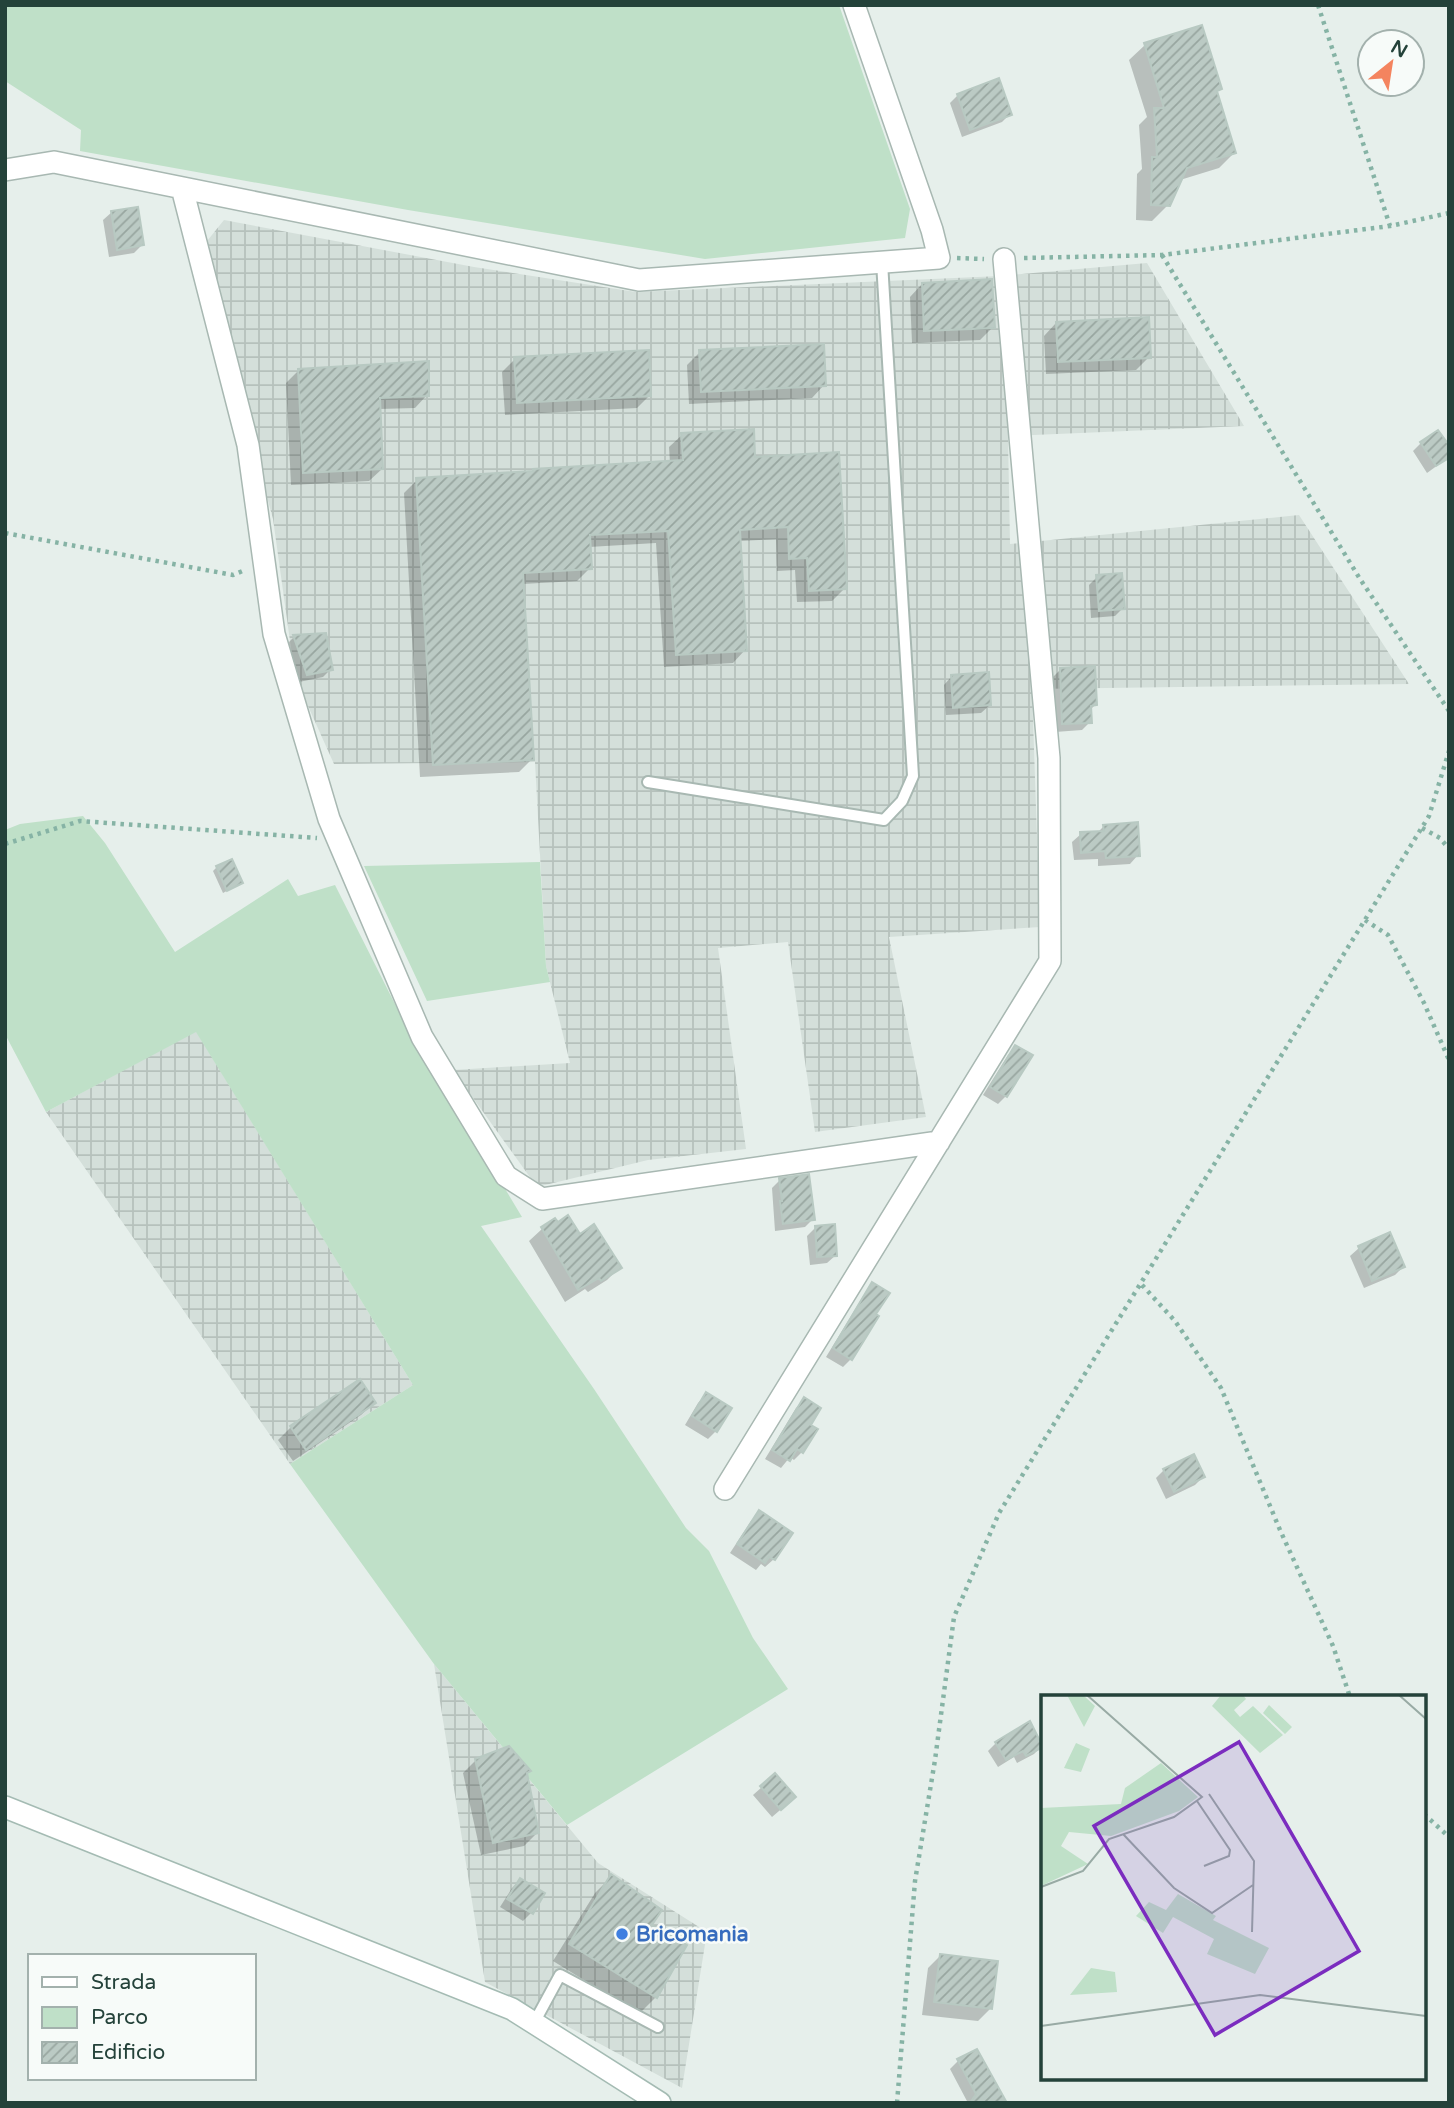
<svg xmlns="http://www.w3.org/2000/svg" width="1454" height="2108" font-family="'Varela Round',sans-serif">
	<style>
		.industrial { fill: url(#industrial-grid) }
		.green { fill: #bfe0c8 }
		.shadow { fill: #0003 }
		.building { fill: url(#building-hatch); stroke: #b8c9c2; stroke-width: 2 }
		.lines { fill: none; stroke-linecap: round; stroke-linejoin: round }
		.service-casing { stroke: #a8b8b2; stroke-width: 14 }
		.minor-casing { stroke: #a8b8b2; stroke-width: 24 }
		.secondary-casing { stroke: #a4bbb3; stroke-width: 24 }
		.path { stroke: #86b3a5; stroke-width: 4.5; stroke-dasharray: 3.5 5; stroke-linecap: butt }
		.service { stroke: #fff; stroke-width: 10 }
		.minor { stroke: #fff; stroke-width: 21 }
		.secondary { stroke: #fff; stroke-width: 21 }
		.shop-dot { fill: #3f7fe0; stroke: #f7fbf9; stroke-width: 2.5 }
		.labels { text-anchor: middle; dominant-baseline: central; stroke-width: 5; stroke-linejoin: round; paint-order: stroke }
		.shop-label { font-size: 21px; font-weight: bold; fill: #366cbe; stroke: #f7fbf9; text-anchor: start }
		.inset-road { fill: none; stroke: #98aaa4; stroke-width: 2 }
		.view { fill: #7b2cbf; fill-opacity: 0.15; stroke: #7b2cbf; stroke-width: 3.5 }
		.inset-edge { fill: none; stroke: #24423a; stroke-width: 3.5 }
	</style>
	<defs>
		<pattern id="industrial-grid" width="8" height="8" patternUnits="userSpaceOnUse" patternTransform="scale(1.75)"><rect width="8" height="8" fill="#d4dfda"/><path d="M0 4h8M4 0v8" fill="none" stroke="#b6c1bc"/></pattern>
		<pattern id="building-hatch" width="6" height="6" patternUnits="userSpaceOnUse" patternTransform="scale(1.75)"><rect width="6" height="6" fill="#bbcac4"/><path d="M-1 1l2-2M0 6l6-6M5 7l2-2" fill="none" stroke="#98a6a0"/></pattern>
	</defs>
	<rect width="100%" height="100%" fill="#e6efeb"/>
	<path class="industrial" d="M224,220L474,267L636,292L1000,276L1147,263L1244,426L1008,436L1010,544L1299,515L1409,684L1032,689L1040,927L889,937L926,1117L815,1132L788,942L718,948L746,1149L648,1160L537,1187L453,1070L570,1063L546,966L535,762L334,764L295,677L273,519L199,251Z
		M196,1031L413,1385L290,1464L46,1112Z
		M434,1664L598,1863L707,1932L682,2088L485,1982Z"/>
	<path class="green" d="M5,5H839L910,209L905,238L705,259L408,210L80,151L81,130L5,81Z
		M83,816L105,843L175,952L288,879L298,896L335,885L401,1016L522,1217L481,1226L594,1389L686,1528L709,1551L753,1638L788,1689L567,1825L434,1664L290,1464L413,1385L196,1032L46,1112L5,1034V830L20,824Z
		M540,862L546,966L550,982L427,1001L364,866Z"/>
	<path class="shadow" d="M1145,45L1220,89L1215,93L1234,153L1219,168L1180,180L1168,205L1152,221L1136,220L1137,174L1142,169L1139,125L1147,117L1129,60Z
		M958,95L1010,114L1002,122L962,137L950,103Z
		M112,212L142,245L134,253L109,257L103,220Z
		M922,284L993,327L980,340L912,343L910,297Z
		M1056,323L1149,357L1136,370L1046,374L1044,336Z
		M700,352L824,385L812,398L689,404L687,365Z
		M515,359L649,396L637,408L505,415L502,372Z
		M299,370L427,395L415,408L379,409L382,469L369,481L291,485L286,383Z
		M682,435L754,459L845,588L832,601L797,602L795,570L777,571L776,539L739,541L745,650L733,663L664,667L656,543L589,547L590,568L577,581L522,584L532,759L519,772L420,777L404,493L417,480L670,463L669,447Z
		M1421,443L1449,457L1427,473L1413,451Z
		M1097,577L1123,608L1115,616L1091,618L1089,585Z
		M294,637L331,669L323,677L299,682L286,645Z
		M1060,670L1095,705L1090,710V722L1082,730L1055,732L1052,678Z
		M952,676L990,705L981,713L946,715L944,685Z
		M1104,826L1138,855L1130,864L1098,866V859L1074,860L1072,842L1081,834L1097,833Z
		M217,867L241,883L223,893L213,871Z
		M1016,1047L1006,1096L998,1104L983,1095L1008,1055Z
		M780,1180L813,1219L805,1227L775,1231L772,1188Z
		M555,1221L579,1236L620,1267L607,1280L588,1292L585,1289L565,1302L529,1241L542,1229Z
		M816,1227L836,1255L827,1263L810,1265L807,1236Z
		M1389,1235L1403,1267L1395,1275L1364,1288L1350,1256L1359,1248Z
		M873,1284L851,1359L843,1367L826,1357L865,1293Z
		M706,1394L716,1431L708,1439L685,1425L698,1403Z
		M804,1400L808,1425L802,1452L794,1460L790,1457L781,1468L765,1459L796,1408Z
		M374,1403L361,1415L293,1461L278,1440L291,1427Z
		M1164,1470L1203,1477L1195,1485L1166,1499L1156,1478Z
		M759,1513L791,1533L774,1559L765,1567L761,1564L756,1570L730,1553L751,1521Z
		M996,1743L1042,1746L1034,1754L1017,1763L1014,1757L998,1767L988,1751Z
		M476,1760L529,1771L525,1775L537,1833L524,1846L481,1855L463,1773Z
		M762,1787L786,1805L772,1817L753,1795Z
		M612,1876L649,1925L656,1997L639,2014L553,1961L595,1893Z
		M520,1880L543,1893L531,1913L523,1921L500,1907L512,1888Z
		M941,1955L990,2009L978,2021L922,2015L928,1968Z
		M958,2061L1004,2103H968L950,2069Z"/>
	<path class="building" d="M1202,25L1222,89L1217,91L1236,153L1187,168L1170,206L1151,205L1152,157H1157L1154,108H1164L1144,43Z
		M999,78L1012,115L970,130L957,94Z
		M138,207L144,245L117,250L111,211Z
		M992,279L995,328L924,331L922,283Z
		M1149,317L1151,358L1058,362L1056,322Z
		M824,344L826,386L701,392L699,350Z
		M649,350L651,396L517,403L514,357Z
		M429,361V396L380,398L383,469L303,473L298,369Z
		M754,429L755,457L839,452L847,589L809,591L807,558L789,559L788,527L740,530L747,651L676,655L668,531L590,535L592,569L523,573L534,760L433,765L416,478L533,471V469L683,460L681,433Z
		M1438,430L1449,445V458L1436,466L1420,442Z
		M1122,573L1125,609L1099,611L1096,575Z
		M326,633L333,670L307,675L293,635Z
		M1095,666L1097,705L1091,706L1092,723L1062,724L1060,668Z
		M989,672L991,705L953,708L951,675Z
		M1138,822L1140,856L1106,858L1105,851L1081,853L1080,832L1104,831L1103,825Z
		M232,859L243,883L227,891L216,866Z
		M1015,1045L1033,1055L1007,1097L990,1087Z
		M809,1174L815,1220L783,1224L780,1201H782L779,1178Z
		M568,1215L580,1234L594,1224L622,1268L601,1281L599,1278L578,1290L541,1227L555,1218L558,1222Z
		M835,1224L837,1256L817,1257L815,1226Z
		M1390,1232L1405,1267L1372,1281L1358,1246Z
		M872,1282L890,1293L876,1314L879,1316L852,1360L833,1348Z
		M360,1379L376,1403L306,1450L290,1426Z
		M706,1392L732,1408L717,1432L692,1416Z
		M804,1397L821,1408L811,1425L818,1429L803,1453L797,1449L790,1461L772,1450Z
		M1194,1454L1205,1477L1174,1492L1163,1469Z
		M759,1510L793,1533L775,1560L769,1557L765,1563L737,1544Z
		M1030,1721L1043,1747L1026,1756L1023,1751L1006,1760L995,1742Z
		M509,1746L531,1771L527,1773L539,1833L493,1843L475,1759Z
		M775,1773L796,1797L781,1810L760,1786Z
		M611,1874L662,1910L652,1925L687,1945L657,1998L569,1944Z
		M520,1878L545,1893L533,1914L507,1899Z
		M940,1954L998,1961L992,2009L934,2002Z
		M977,2049L1007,2103H970L976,2094L957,2059Z"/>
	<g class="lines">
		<g class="service-casing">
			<path id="service" d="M648,782L884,820L902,801L913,776L882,262
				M534,2023L560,1975L658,2027"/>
		</g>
		<g class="minor-casing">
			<path id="minor" d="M5,170L54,162L639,280L939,258L932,230L854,5
				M182,188L248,445L274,634L329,819L422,1037L506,1176L542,1199L939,1142
				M725,1489L1050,961L1049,758L1004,259"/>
		</g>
		<g class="secondary-casing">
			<path id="secondary" d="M5,1807L512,2009L660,2103"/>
		</g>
		<path class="path" d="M1318,5L1390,226
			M1162,255L1360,579L1449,711
			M957,258L984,259
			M1024,258L1162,255L1390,226L1449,213
			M5,533L233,575L245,570
			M1422,828L1440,838L1449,849
			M5,844L80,821L317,838
			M1365,920L1388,935L1424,1003L1449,1060
			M1142,1285L1175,1321L1221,1388L1280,1530L1333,1646L1350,1697
			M1424,1814L1449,1837
			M897,2103L915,1881L935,1760L954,1617L999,1513L1429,816L1449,751"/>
		<use href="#service" class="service"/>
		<use href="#minor" class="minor"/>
		<use href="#secondary" class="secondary"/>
	</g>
	<circle class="shop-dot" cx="622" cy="1934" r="7"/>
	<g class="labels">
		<g class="shop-label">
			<text x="636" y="1934">Bricomania</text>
		</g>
	</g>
	<g transform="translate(1041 1695)">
		<rect width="385" height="385" fill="#e6efeb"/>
		<path d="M42,0L54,11L43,32L26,0ZM180,0H202L205,4L193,15L199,22L212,11L242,40L219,58L171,11ZM228,10L251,32L244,39L222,18ZM35,48L49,54L40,77L23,73ZM120,68L157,102L138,116L70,141L28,137L20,151L47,169L0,191V113L80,109L84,93ZM137,199L175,221L172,225L228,253L214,279L166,259L173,244L132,222L122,238L95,221L108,207L125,215Z" fill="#bfe0c8"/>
		<path d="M50,273L74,277L76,297L29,300Z" fill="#bfe0c8"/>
		<path class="inset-road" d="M358,0L385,24M168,99L213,166L211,237M156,106L189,155L188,161L163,171M82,139L133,193L171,218L212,190M0,192L42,176L68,144L133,122L161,102L46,0M0,331L219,300L385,321"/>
		<path class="view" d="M198,47L318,256L174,340L53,131Z"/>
		<rect width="385" height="385" class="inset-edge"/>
	</g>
	<rect width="1454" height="2108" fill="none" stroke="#24423a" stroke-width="14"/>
	<rect x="28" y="1954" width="228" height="126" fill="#f7fbf9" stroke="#a3b1ad" stroke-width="2"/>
	<rect x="42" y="1977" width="35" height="10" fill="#ffffff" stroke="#a3b1ad" stroke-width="2"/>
	<text x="91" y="1989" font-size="21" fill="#24423a">Strada</text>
	<rect x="42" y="2007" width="35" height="21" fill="#bfe0c8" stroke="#a3b1ad" stroke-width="2"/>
	<text x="91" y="2024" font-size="21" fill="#24423a">Parco</text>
	<rect x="42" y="2042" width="35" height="21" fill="url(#building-hatch)" stroke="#a3b1ad" stroke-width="2"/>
	<text x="91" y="2059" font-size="21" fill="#24423a">Edificio</text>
	<g transform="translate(1391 63) rotate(30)"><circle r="33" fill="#f7fbf9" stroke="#a3b1ad" stroke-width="2"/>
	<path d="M0-5L12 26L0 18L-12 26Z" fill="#f4845f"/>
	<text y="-10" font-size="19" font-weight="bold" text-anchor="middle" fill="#24423a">N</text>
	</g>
</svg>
